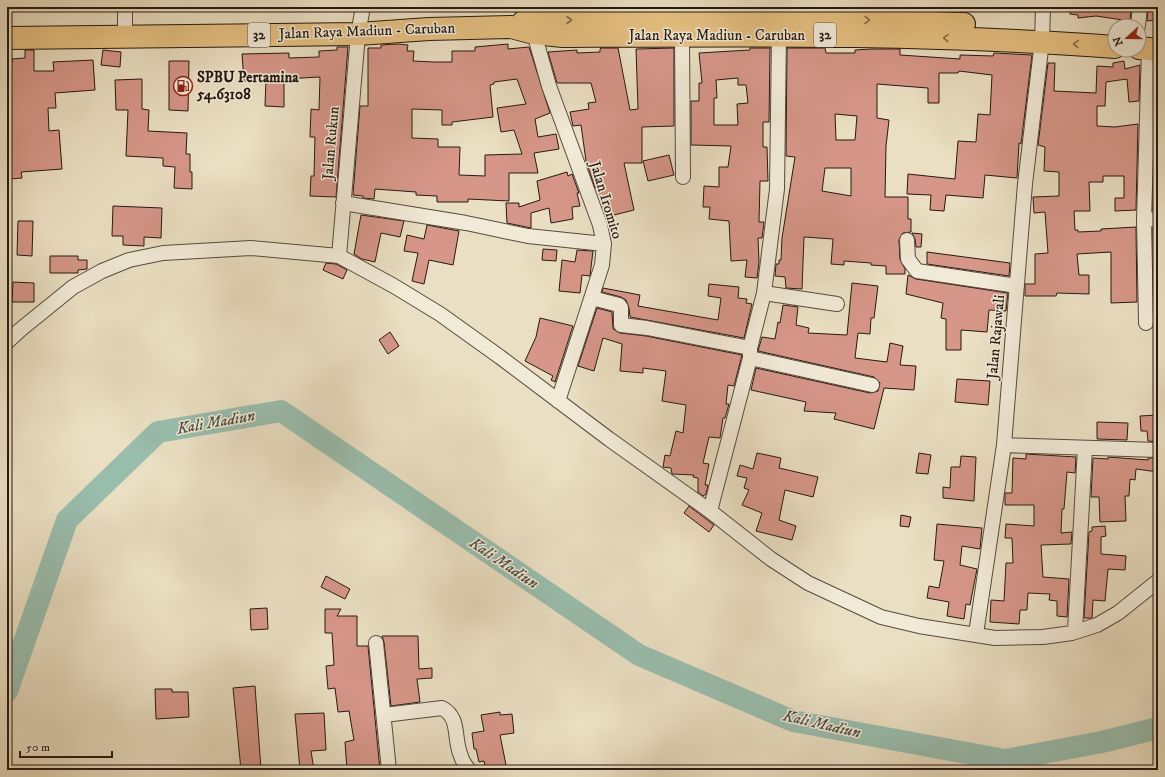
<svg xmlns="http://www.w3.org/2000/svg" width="1165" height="777" font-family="'IM FELL DW Pica',serif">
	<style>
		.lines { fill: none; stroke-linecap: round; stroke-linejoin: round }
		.river { stroke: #99bdad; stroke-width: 22 }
		.building { fill: #d69688; stroke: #251911; fill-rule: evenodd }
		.street-casing { stroke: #564a3d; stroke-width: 16 }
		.highway-casing { stroke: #251911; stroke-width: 24 }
		.street { stroke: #f1ead7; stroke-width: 14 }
		.highway { stroke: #e5c081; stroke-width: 22 }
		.oneway { stroke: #856c49 }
		.labels { text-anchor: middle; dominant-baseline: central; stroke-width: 3; stroke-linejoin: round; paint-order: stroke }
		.shield { fill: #f1ead7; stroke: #62584c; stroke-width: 1 }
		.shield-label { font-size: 14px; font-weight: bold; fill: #251911 }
		.street-label { font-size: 15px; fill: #251911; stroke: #f1ead7 }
		.poi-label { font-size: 15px; font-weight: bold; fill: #251911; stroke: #f1ead7; text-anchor: start }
		.water-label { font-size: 16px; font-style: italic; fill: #4e5248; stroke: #f1ead7 }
	</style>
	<rect width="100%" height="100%" fill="#eadfc2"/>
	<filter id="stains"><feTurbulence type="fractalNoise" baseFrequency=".005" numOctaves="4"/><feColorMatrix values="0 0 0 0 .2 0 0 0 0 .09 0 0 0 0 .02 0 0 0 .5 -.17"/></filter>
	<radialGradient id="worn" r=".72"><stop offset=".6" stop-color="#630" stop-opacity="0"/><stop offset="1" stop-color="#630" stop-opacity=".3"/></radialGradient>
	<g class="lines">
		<path class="river" d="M7,691L67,520L158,432L281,411L639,655L793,721L1005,760L1102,742L1158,728"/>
	</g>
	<path class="building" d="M1071,7H1131L1130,21L1096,16L1078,18V15L1070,14Z
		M1148,7H1158V20L1147,21Z
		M398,44L408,45L407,51H414L413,61L434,62H452V51H475V47L508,44V49L529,47L550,113L535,119L538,137L556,134L559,149L534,153L538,173H509V201L468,199V202H437V196L416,195V192L375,189L374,199L363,198V196L353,195L360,106H368V48H381V45ZM517,79L526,104L497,108L501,132L514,130L522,154L485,155V176L459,175L460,147H438V139L412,138V109L442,110V125H452V122L493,117L490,85L494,84V82Z
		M337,47H348L336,197L310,196L311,176H314L315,137H310L311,109L319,110L320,77L284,79V107L265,106L266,80L244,81L242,54L289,53V58L319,57V51L337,50Z
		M601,48H618L630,110L638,109L636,49L674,48V126L642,127V163H624L634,210L606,217L598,187L595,188L586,161L581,125L573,126L570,112L589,109L588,103L596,102L591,83H557L548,52L577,50V53L600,52V49Z
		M750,48H770L769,122H763V147H767L768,181H760L759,222H764L762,238H758L759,262L757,278L745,277L747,260L731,261L729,221L709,219L710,207H703L704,186L719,187V167H728L731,146L691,145V101H699V83H702L699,53L750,50ZM738,78V85H746L748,103L737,104L738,125H714V98H717L716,80Z
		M787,48H825L826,53H855V50L872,49H900V55L960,59V55L993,56L994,53L1032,55L1021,144L1019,143L1017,178L985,175L983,198L946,195L944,211L930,210L931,195L907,194L908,174L955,179L958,141L976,142L978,114L990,115L992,75L959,71L958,73H939V103H928V88L877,84V118L889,120L886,146L885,197H908V219H911V232L903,233L899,240L900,259L905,269V274H886V266L871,265V263L844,261V265L831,264L833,239L804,237L802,289L786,288L785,277L775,276L776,264H779V260H781L782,238L795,157L786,156ZM835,114L857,116L855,140H836ZM825,168H851V196L822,191Z
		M25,50H34V71H54L53,62L93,60L95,90L55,93L56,108H48L49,131L59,130L62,169L21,172L22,178L10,179L9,169H7V63H12V59L25,58Z
		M103,50L121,52L120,67L101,65Z
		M169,61H189L188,111L169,110Z
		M1124,61L1125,69L1140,65L1139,101L1129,102L1127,79L1106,82L1105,106H1097V126L1115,127L1138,124L1136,210L1115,211V198H1124V176H1103V182H1089L1090,211H1074L1075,230H1078V232L1101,231V229L1136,227L1137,302L1111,303V252L1077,254L1079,275H1089V294L1057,293L1056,296H1025V284H1035V254L1048,253L1045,212L1034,213L1033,197L1059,196V172L1044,171L1045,147L1038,145L1048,63H1055L1054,91L1096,93L1097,66L1113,67V63Z
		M142,79V109L149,110L148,131L187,133L186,154H190V172H192V189L174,188L175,167L163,166V158L126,156L128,110H116L115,80Z
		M1158,122V164H1154L1155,123Z
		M669,155L674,175L648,181L643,161Z
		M567,172L568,176L572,174L579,193H577L580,206L572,207L573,219L551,223L549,208L531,213V228L507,223L506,203H519V207L540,200L537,181Z
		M1153,195H1158V211H1153Z
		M113,206L162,208L161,238L144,237V246L123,245V236H112Z
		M361,215L404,221L400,237L381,233L375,262L362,259L354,254Z
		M18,221H33L32,256L17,255Z
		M427,225L459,231L453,265L429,260L424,284L412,281L418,253L404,251L407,235L424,239Z
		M1153,228H1158V303H1154Z
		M912,233L922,234L921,247H916L915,239Z
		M543,249L557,250L556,261L542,260Z
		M577,250L593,251L590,276L582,275L580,293L559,291L562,260L575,262Z
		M927,252L1010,263L1009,276L927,264Z
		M50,256H78V260H87V269L78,270V273H50Z
		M326,263L336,264L347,270L343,279L323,270Z
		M908,275L916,279L1008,293L1006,311L989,310L987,332L961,330V350H946V319L941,318L943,303L906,294Z
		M13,282L34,283V302H12Z
		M852,283L878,286L874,318H871L870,334L858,333L855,358L887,362L890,343L903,346L900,365L916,366L914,390L884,388L874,429L834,419L836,413L804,411L806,402L751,390L756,368L870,393L878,391L880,383L874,377L758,351L762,337L775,339L778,322L780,323L783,305L798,307L796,325L809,328L808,333L847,335Z
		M709,284L739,287L738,298L747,299L746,303L752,304L744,338L630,317L629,308L626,300L621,297L602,292L603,288L640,295L638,306L718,320L721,298L708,296Z
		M597,308L612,312L613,329L620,333L646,336L742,355L734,386L728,385L726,404H729L725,418H723L720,438L709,437L703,463L709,464L705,485H708L706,494L703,496L698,492V478L693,477L694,475L672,474L671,468L663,467L665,455L670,456L676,431L683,433L686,405L662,401L666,371L643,368V373L620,371L622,344L603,338L594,371L578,366Z
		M540,318L573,326L555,382L551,380L553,376L525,361L536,337Z
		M390,332L399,346L388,354L379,340Z
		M957,379L990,381L988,405L955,402Z
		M1158,415V442L1148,441L1147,431H1141L1140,416Z
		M1097,422L1128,423L1127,440L1097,439Z
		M757,453L781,458L779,468L818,477L813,497L785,490L779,520L796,526L792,540L756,531L762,513L742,505L749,490L744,488L747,478L737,476L740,465L753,469Z
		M919,453L931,455L928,474L916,473Z
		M1026,454L1076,457L1075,473L1067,472L1064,509H1062L1061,533L1072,532L1071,544L1041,545L1043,577L1069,579L1067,617L1057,616V601L1049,600L1050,594L1028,593L1027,610H1020L1019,624L990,622L991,600L1004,601L1006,563H1013L1012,538H1005L1006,524L1034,526V505H1005V493H1012L1013,458L1026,459Z
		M961,456L976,457L974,501L943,498V487L950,488L951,467H960Z
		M1108,457L1148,460V458H1158V472L1136,469L1135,480L1130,479L1129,496H1125L1126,521L1100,522L1099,497H1091L1093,458L1108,459Z
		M689,506L714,525L709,532L684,513Z
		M901,515L911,517L909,527L900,526Z
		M937,524L982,528L980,549L962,546L960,565L977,569L970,605L966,604L964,619L947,616L949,602L927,598L929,586L939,588L944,561L934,560Z
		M1105,526L1106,536L1101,537V554L1126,556L1125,570L1108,569L1105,601L1093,600L1092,618H1084L1089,532L1092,531V527Z
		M326,576L350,589L345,599L321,587Z
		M267,608L268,629L251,630L250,609Z
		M325,609H341L337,616H357V646H368L380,770H347L345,742L354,740L349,711L338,712L335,688L328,689L326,666L334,665L332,633H325Z
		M382,636H418L419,669L432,668V678L417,679L420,702L391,706L384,642Z
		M255,686L261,770H241L233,688Z
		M155,689H172V692H188L189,717L156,719Z
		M500,712V715L512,714L514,733L500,735L507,770H486L484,761L479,762L476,749H474L472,733L484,731L481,715Z
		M324,713L326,750L311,751L314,770H300L295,714Z"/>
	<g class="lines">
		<g class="street-casing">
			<path id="street" d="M125,7V35
				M846,19V7
				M1138,26L1140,7
				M534,33L549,86L600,225L604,244L602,265L558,401
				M682,35L683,177
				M343,203L466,223L528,236L604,244
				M1144,220L1158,219
				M907,240L908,259L917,271L1017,286
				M339,256L358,34L363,7
				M764,293L837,304
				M592,298L619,305L621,308V325L647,328L750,348
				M1146,323L1144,220L1149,49
				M7,342L20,330L73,287L102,271L129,260L163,253L251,248L339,256L394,286L440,314L500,357L609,439L710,511L771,559L808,583L881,617L919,626L995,638L1043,637L1072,633L1097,625L1118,613L1158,581
				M750,358L872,385
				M1004,445L1158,450
				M710,511L750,358V348L764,293L777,189L779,34
				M1075,631L1085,448
				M976,634L1004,445L1025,184L1042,41L1043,7
				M376,643L389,770
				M384,715L442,708C461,718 453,739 461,756C462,761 466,766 469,770"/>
		</g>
		<g class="highway-casing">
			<path id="highway" d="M523,22L530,20L773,18L964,24
				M7,38L358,34L429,29L511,27L534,33L563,36C747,35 931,33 1115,47
				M1139,48L1158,50"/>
		</g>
		<use href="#street" class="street"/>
		<use href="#highway" class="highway"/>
	</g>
	<defs><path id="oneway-chevron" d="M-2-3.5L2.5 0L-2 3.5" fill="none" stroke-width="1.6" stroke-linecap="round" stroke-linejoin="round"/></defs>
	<g class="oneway">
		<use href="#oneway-chevron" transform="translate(569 20)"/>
		<use href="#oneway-chevron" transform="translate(867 20) rotate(2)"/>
		<use href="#oneway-chevron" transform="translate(946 38) rotate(-178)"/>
		<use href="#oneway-chevron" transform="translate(1076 44) rotate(-176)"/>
	</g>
	<defs>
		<g id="fuel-ring" transform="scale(1)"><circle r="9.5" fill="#f1ead7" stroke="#8f2418" stroke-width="1.5"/><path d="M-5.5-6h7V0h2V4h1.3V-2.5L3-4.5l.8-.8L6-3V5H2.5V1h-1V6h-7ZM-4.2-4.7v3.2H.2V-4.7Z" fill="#8f2418"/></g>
	</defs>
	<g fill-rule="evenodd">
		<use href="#fuel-ring" x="183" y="86"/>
	</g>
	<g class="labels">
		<g class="shield">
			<rect x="248" y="23" width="22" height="24" rx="3"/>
			<rect x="814" y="23" width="22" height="24" rx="3"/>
		</g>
		<g class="shield-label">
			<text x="259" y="35">32</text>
			<text x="825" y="35">32</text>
		</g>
		<g class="street-label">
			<text transform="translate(367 31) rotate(-2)">Jalan Raya Madiun - Caruban</text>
			<text x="717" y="35">Jalan Raya Madiun - Caruban</text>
			<text transform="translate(331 143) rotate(-85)">Jalan Rukun</text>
			<text transform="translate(606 200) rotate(73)">Jalan Iromito</text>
			<text transform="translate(996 337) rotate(-85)">Jalan Rajawali</text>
		</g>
		<g class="poi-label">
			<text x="197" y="77">SPBU Pertamina<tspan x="197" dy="17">54.63108</tspan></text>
		</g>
		<g class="water-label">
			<text transform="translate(216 422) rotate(-10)">Kali Madiun</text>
			<text transform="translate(504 563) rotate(34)">Kali Madiun</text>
			<text transform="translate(822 724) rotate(13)">Kali Madiun</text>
		</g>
	</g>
	<rect width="1165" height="777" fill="none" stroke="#eadfc2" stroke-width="24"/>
	<rect x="8" y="8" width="1149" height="761" fill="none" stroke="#251911" stroke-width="2"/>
	<rect x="12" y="12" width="1141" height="753" fill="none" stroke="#251911"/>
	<g transform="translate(1127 38) rotate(249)"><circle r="19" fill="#f1ead7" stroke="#9f9688"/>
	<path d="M0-3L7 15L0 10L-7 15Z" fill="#8f2418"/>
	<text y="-6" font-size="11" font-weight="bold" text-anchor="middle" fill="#251911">N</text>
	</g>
	<path d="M20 751v6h92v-6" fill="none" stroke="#251911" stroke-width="2"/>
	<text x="26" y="751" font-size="12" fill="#251911" stroke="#f1ead7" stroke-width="3" paint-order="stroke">50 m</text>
	<rect width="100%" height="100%" filter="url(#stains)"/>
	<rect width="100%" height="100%" fill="url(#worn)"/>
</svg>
